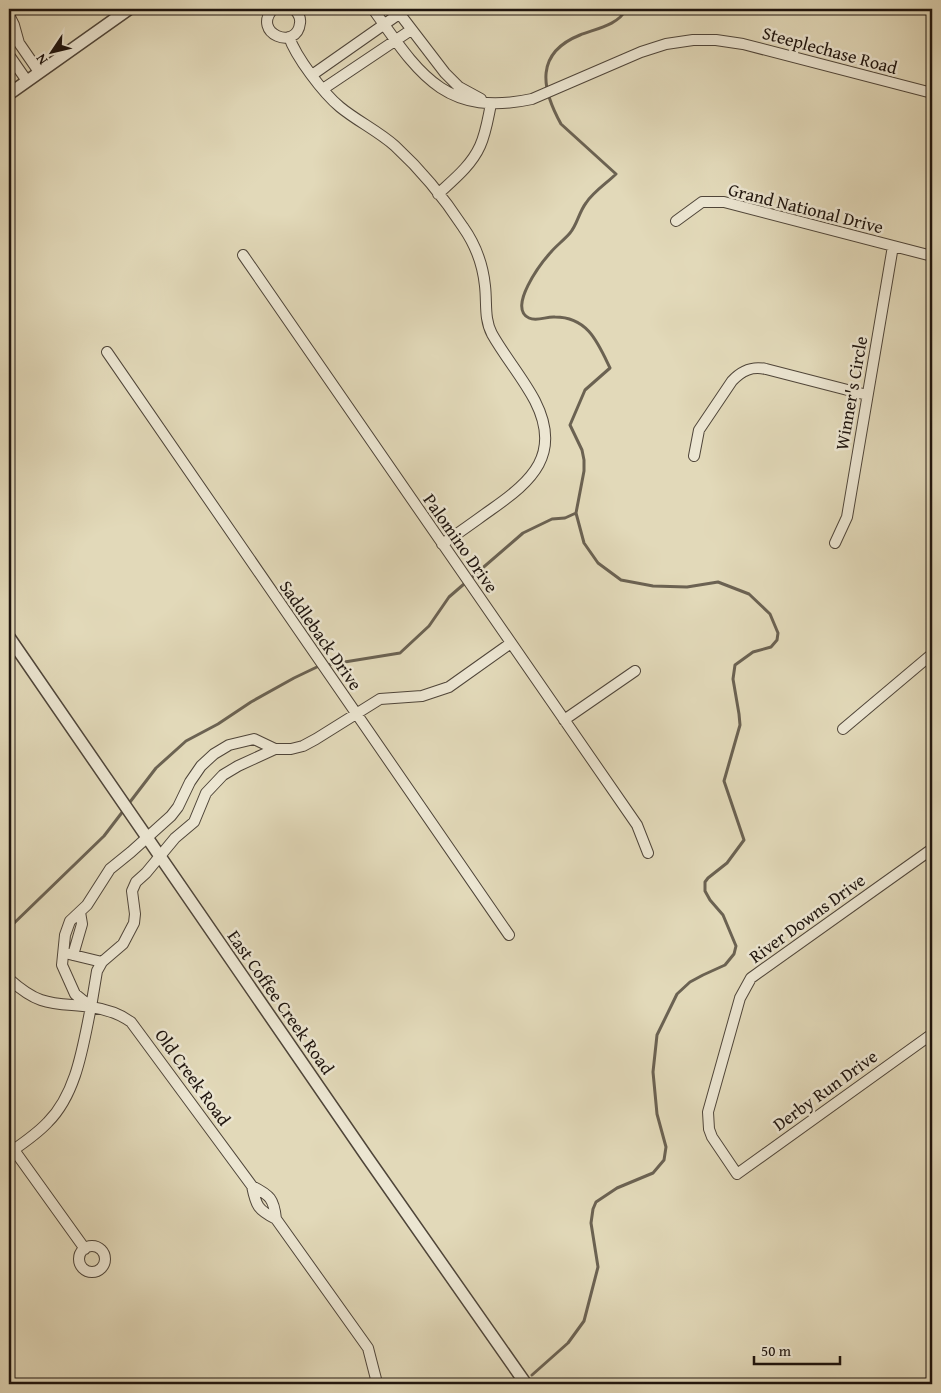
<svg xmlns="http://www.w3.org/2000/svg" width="941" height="1393" font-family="'Gentium Book Plus',serif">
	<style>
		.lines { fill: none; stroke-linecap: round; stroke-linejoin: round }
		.stream { stroke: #6b6252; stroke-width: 3 }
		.minor-casing { stroke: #4f4539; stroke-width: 12 }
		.tertiary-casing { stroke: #4f4539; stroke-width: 14 }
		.minor { stroke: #ece6d2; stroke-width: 10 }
		.tertiary { stroke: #ece6d2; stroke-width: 11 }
		.labels { text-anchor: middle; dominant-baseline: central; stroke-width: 5; stroke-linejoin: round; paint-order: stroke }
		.street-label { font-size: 18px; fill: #1e140e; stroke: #ece6d2 }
	</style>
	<rect width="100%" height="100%" fill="#e2d9b9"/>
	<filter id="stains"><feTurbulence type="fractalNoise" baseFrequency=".004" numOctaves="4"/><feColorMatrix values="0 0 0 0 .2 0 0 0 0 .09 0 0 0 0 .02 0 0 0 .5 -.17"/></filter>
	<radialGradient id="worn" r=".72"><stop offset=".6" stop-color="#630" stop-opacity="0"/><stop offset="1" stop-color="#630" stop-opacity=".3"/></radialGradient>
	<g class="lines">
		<path class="stream" d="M326,665L400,653L429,626L449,597L523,533L552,519L565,518L576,513
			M9,928L104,836L156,768L186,741L218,724L251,702L294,678L319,666
			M532,1375L568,1343L584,1321L598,1267L591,1223L593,1209L596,1202L617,1188L653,1173L664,1160L666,1147L657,1114L653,1072L657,1035L677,994L690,982L703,975L725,965L734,954L736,946L723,915L710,900L705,891V882L708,878L727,863L744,840L724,781L740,725L739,714L733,679L735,665L753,652L771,647L777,640L778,633L770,614L749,594L718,582L687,587L653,586L621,580L598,563L584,543L576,513L584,471V460L582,450L570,425L585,390L610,368C598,343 588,317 555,317C547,316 537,322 529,318C507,308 541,263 551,252C556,246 564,240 570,233C577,225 579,212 586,203C593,192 607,183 616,174L561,124C541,88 535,53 580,35C595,29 619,25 626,9"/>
		<g class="minor-casing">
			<path id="minor" d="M273,9C251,33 297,52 300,23C301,17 298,13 294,9
				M373,9C418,72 444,118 532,99L641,52L666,44L693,40H716L743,44L932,93
				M396,9L445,73L459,87L481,99
				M9,15L14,25L19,43L39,72
				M289,37C296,57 323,93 340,107C357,121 378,131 395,146C420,169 444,198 463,227C475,244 483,266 485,286C487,303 484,319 492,334C505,357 523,378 535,401C562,454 532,481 492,509C475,521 459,533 442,544
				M9,55L27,81
				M312,75L399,14
				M323,89L411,30
				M438,194C453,180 471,166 480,146C486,133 488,118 491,104
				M676,221L702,202H724L932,256
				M243,255L637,825L648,853
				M107,352L509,935
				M694,456L699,430L732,381C742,370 752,366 766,369L867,395
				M835,543L847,517L893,246
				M564,720L635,671
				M843,729L932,654
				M275,749L254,739L229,745L214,754L201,766L190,782L178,807L171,816L131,852L110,869L87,905L70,921L65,935L62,965L75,994L91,1007L97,971L102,962L123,944L134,923L135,914L132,891L136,882L146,873L175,838L194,822L206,793L223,775L238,766L275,749H291L303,746L316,739L380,699L422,696L449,687L511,643
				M932,849L751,978L740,998L708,1112L709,1129L712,1137L737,1174L932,1034
				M69,954L102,962
				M73,955L82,924L80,912
				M9,979C18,987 29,996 41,1000C58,1006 75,1004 91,1007C105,1009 120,1014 131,1022L252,1186C256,1206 258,1210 276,1219L368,1348L376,1379L375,1384
				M14,1150L85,1249
				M9,1153C22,1144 37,1134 48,1122C77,1093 83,1045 91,1007
				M252,1186C270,1195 274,1199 276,1219
				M79 1259a13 13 0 1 1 26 0a13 13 0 1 1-26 0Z"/>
		</g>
		<g class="tertiary-casing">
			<path id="tertiary" d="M9,94L129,9
				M9,637L367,1157L526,1384"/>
		</g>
		<use href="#minor" class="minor"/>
		<use href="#tertiary" class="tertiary"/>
	</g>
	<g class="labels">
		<g class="street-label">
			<text transform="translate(830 50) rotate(15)">Steeplechase Road</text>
			<text transform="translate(806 208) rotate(14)">Grand National Drive</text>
			<text transform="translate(851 393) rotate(-80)">Winner's Circle</text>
			<text transform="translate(461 543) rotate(55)">Palomino Drive</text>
			<text transform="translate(321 635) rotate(55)">Saddleback Drive</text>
			<text transform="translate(807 918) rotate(-36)">River Downs Drive</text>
			<text transform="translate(281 1002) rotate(55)">East Coffee Creek Road</text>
			<text transform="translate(193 1077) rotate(54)">Old Creek Road</text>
			<text transform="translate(825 1090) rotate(-36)">Derby Run Drive</text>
		</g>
	</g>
	<rect width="941" height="1393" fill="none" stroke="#e2d9b9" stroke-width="30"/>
	<rect x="10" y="10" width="921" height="1373" fill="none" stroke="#1e140e" stroke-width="2.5"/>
	<rect x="15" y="15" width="911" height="1363" fill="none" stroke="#1e140e"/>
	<g transform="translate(52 52) rotate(235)" stroke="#ece6d2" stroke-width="4" paint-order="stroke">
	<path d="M0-4L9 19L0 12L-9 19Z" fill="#1e140e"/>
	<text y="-8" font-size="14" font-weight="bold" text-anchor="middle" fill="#1e140e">N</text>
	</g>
	<path d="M754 1356v8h86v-8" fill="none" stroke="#1e140e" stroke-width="2.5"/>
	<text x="761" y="1356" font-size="15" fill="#1e140e" stroke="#ece6d2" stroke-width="4" paint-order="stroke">50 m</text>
	<rect width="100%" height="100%" filter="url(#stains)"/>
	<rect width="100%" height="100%" fill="url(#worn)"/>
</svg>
